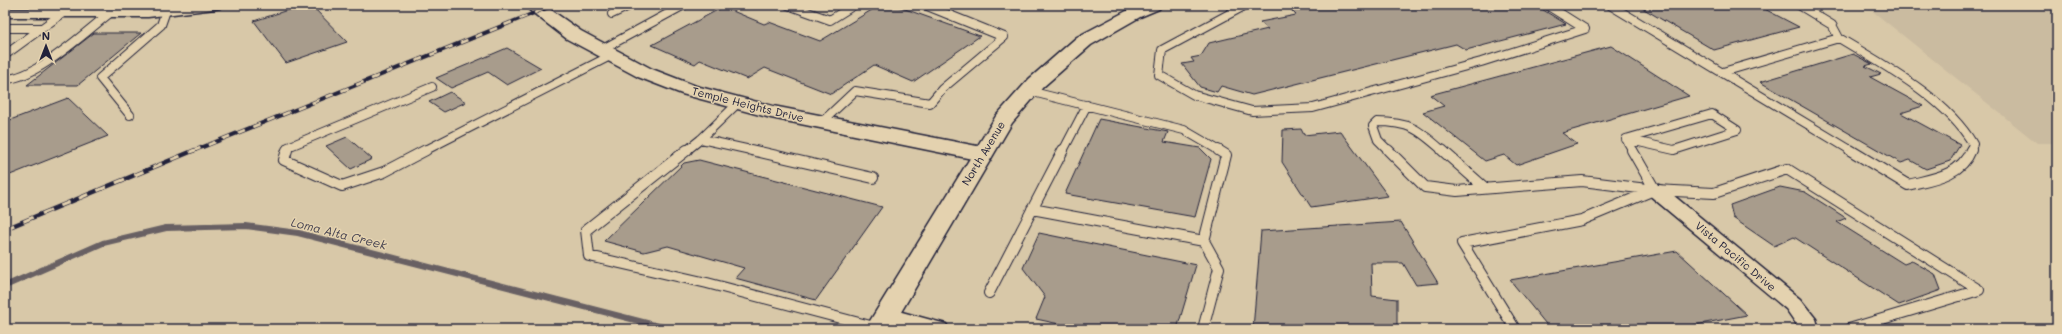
<svg xmlns="http://www.w3.org/2000/svg" width="2062" height="334" font-family="Mali,sans-serif">
	<style>
		.built { fill: #cabba0 }
		.lines { fill: none; stroke-linecap: round; stroke-linejoin: round }
		.stream { stroke: #676064; stroke-width: 6 }
		.building { fill: #a89c8c; stroke: #22223b }
		.service-far1-casing { stroke: #22223b; stroke-width: 10 }
		.service-casing { stroke: #22223b; stroke-width: 12 }
		.minor-casing { stroke: #22223b; stroke-width: 3 }
		.tertiary-casing { stroke: #22223b; stroke-width: 3 }
		.secondary-casing { stroke: #22223b; stroke-width: 3 }
		.service-far1 { stroke: #e4d2af; stroke-width: 8 }
		.service { stroke: #e4d2af; stroke-width: 10 }
		.minor { fill: #e4d2af; fill-rule: evenodd }
		.tertiary { fill: #e4d2af; fill-rule: evenodd }
		.secondary { fill: #e4d2af; fill-rule: evenodd }
		.rail-far1-casing { stroke: #22223b; stroke-width: 4 }
		.rail-casing { stroke: #22223b; stroke-width: 4.5 }
		.rail-far1 { stroke: #e4d2af; stroke-width: 2.5; stroke-dasharray: 8; stroke-linecap: butt }
		.rail { stroke: #e4d2af; stroke-width: 3; stroke-dasharray: 10; stroke-linecap: butt }
		.labels { text-anchor: middle; dominant-baseline: central; stroke-width: 3; stroke-linejoin: round; paint-order: stroke }
		.street-label { font-size: 11px; fill: #22223b; stroke: #e4d2af }
		.water-label { font-size: 12px; font-style: italic; fill: #444150; stroke: #e4d2af }
	</style>
	<rect width="100%" height="100%" fill="#d8c8a8"/>
	<filter id="ink" filterUnits="userSpaceOnUse"><feTurbulence type="fractalNoise" baseFrequency=".025" numOctaves="2"/><feDisplacementMap in="SourceGraphic" scale="8" xChannelSelector="R" yChannelSelector="G"/><feConvolveMatrix kernelMatrix="1 2 1 2 8 2 1 2 1" color-interpolation-filters="sRGB"/></filter>
	<g filter="url(#ink)">
		<path class="built" d="M1865,5H2057V143H2037Z"/>
		<g class="lines">
			<path class="stream" d="M5,286L103,243L166,228L246,226L298,233L670,329"/>
		</g>
		<path class="building" d="M303,5H311L347,42L286,63L254,21Z
			M880,5H894L980,36L913,82L874,65L831,94L765,68L747,79L700,60L695,64L652,45L723,7L764,24L769,22L820,41Z
			M1286,5H1535L1566,24L1466,50L1456,44L1252,95L1221,86L1217,92L1200,87L1182,64L1194,62L1191,58L1201,56L1209,43L1268,29L1260,22L1296,15Z
			M1637,5H1757L1799,27L1714,50Z
			M94,33H141L78,85H27Z
			M1611,46L1689,96L1562,133L1577,144L1516,165L1504,155L1485,161L1423,112L1444,106L1430,95Z
			M507,48L541,68L507,85L488,72L451,88L436,78Z
			M1853,54L1872,64L1865,66L1881,74L1870,77L1923,106L1901,113L1960,145L1950,161L1926,169L1910,160L1901,163L1760,82Z
			M450,92L466,102L444,112L429,102Z
			M68,98L108,136L5,177V122Z
			M1099,119L1168,132L1164,142L1200,148L1211,159L1195,217L1065,194Z
			M1301,129L1304,135L1340,131L1388,196L1311,207L1282,162L1283,130Z
			M347,137L372,159L351,169L326,146Z
			M699,160L882,207L816,300L735,278L744,268L668,246L644,252L604,241L684,163Z
			M1780,187L1805,192L1846,218L1837,222L1904,264L1912,261L1935,274L1941,290L1899,305L1794,237L1774,246L1733,218L1730,205Z
			M1401,222L1438,283L1416,285L1403,263H1371L1372,296L1397,299V328L1374,325V329H1253L1261,231Z
			M1039,233L1196,265L1177,329H1083L1036,319L1045,297L1023,268Z
			M1677,251L1747,315L1674,329H1550L1510,280Z"/>
		<g class="lines">
			<g class="service-far1-casing">
				<path id="service-far1" d="M788,5L830,20L854,5
					M1246,5L1162,50L1159,75L1194,95L1252,111L1313,108L1481,62L1585,29L1547,5
					M1610,5L1852,151
					M612,14L631,5
					M5,28H42L63,13
					M1839,38C1885,66 1945,97 1973,144L1970,151
					M601,50L684,5
					M5,55L42,28
					M1723,72L1839,38L1832,25L1799,5
					M5,79C36,79 85,32 110,13
					M1029,91L1184,130L1220,151
					M1712,114L1737,130L1674,150L1626,139Z
					M130,115L100,78L161,25L168,5
					M822,122L855,91L930,103L942,89L1004,37L925,5
					M701,139L755,151
					M1626,139L1633,151
					M287,151L288,147L432,87
					M424,151L612,55
					M686,151L701,139L738,103
					M1063,151L1087,105
					M1389,151L1378,140L1373,126L1377,122C1411,122 1419,130 1443,151"/>
			</g>
			<g class="service-casing">
				<path id="service" d="M287,150L284,160L342,186L384,172L426,150
					M687,150L586,230L589,256L707,283L878,328
					M751,150L873,178
					M1388,150L1425,187L1457,191L1582,181L1655,190L1714,193L1787,169L1979,290L1849,329
					M1442,150L1485,188
					M1632,150L1655,190
					M1850,150L1908,185C1932,179 1961,176 1971,150
					M1032,209L1204,241
					M989,293L1063,150
					M1203,329L1219,268L1204,241L1226,155L1218,150
					M1515,329L1462,243L1582,220L1654,190"/>
			</g>
			<g class="minor-casing">
				<path id="minor" d="M178,5H222L220,8L215,9L148,17H5V9H148Z
					M1655,184L1662,186L1800,299L1816,319L1819,329H1797V325L1786,309L1648,194L1646,190L1648,186Z
					M887,308L946,324L949,329H911L880,320L876,315L880,310Z"/>
			</g>
			<g class="tertiary-casing">
				<path id="tertiary" d="M523,5H544L581,31L652,69L696,86L773,106L982,147L990,149L993,154L990,159L982,161L771,118L682,94L638,77L567,39Z"/>
			</g>
			<g class="secondary-casing">
				<path id="secondary" d="M1138,5H1162L1159,9L1140,17L1091,45L1043,87L1012,123L891,329H865L996,116L1029,79L1077,37Z"/>
			</g>
			<use href="#service-far1" class="service-far1"/>
			<use href="#service" class="service"/>
			<use href="#minor" class="minor"/>
			<use href="#tertiary" class="tertiary"/>
			<use href="#secondary" class="secondary"/>
			<g class="rail-far1-casing">
				<path id="rail-far1" d="M193,151L554,5"/>
			</g>
			<g class="rail-casing">
				<path id="rail" d="M5,229L195,150"/>
			</g>
			<use href="#rail-far1" class="rail-far1"/>
			<use href="#rail" class="rail"/>
		</g>
	</g>
	<g class="labels">
		<g class="street-label">
			<text transform="translate(748 104) rotate(14)">Temple Heights Drive</text>
			<text transform="translate(983 153) rotate(-59)">North Avenue</text>
			<text transform="translate(1736 256) rotate(40)">Vista Pacific Drive</text>
		</g>
		<g class="water-label">
			<text transform="translate(339 233) rotate(14)">Loma Alta Creek</text>
		</g>
	</g>
	<rect width="2062" height="334" fill="none" stroke="#e4d2af" stroke-width="20"/>
	<rect x="10" y="10" width="2042" height="314" fill="none" stroke="#22223b" stroke-width="1.5" filter="url(#ink)"/>
	<g transform="translate(46 46)" stroke="#e4d2af" stroke-width="3" paint-order="stroke">
	<path d="M0-3L7 15L0 10L-7 15Z" fill="#22223b"/>
	<text y="-6" font-size="11" font-weight="bold" text-anchor="middle" fill="#22223b">N</text>
	</g>
</svg>
